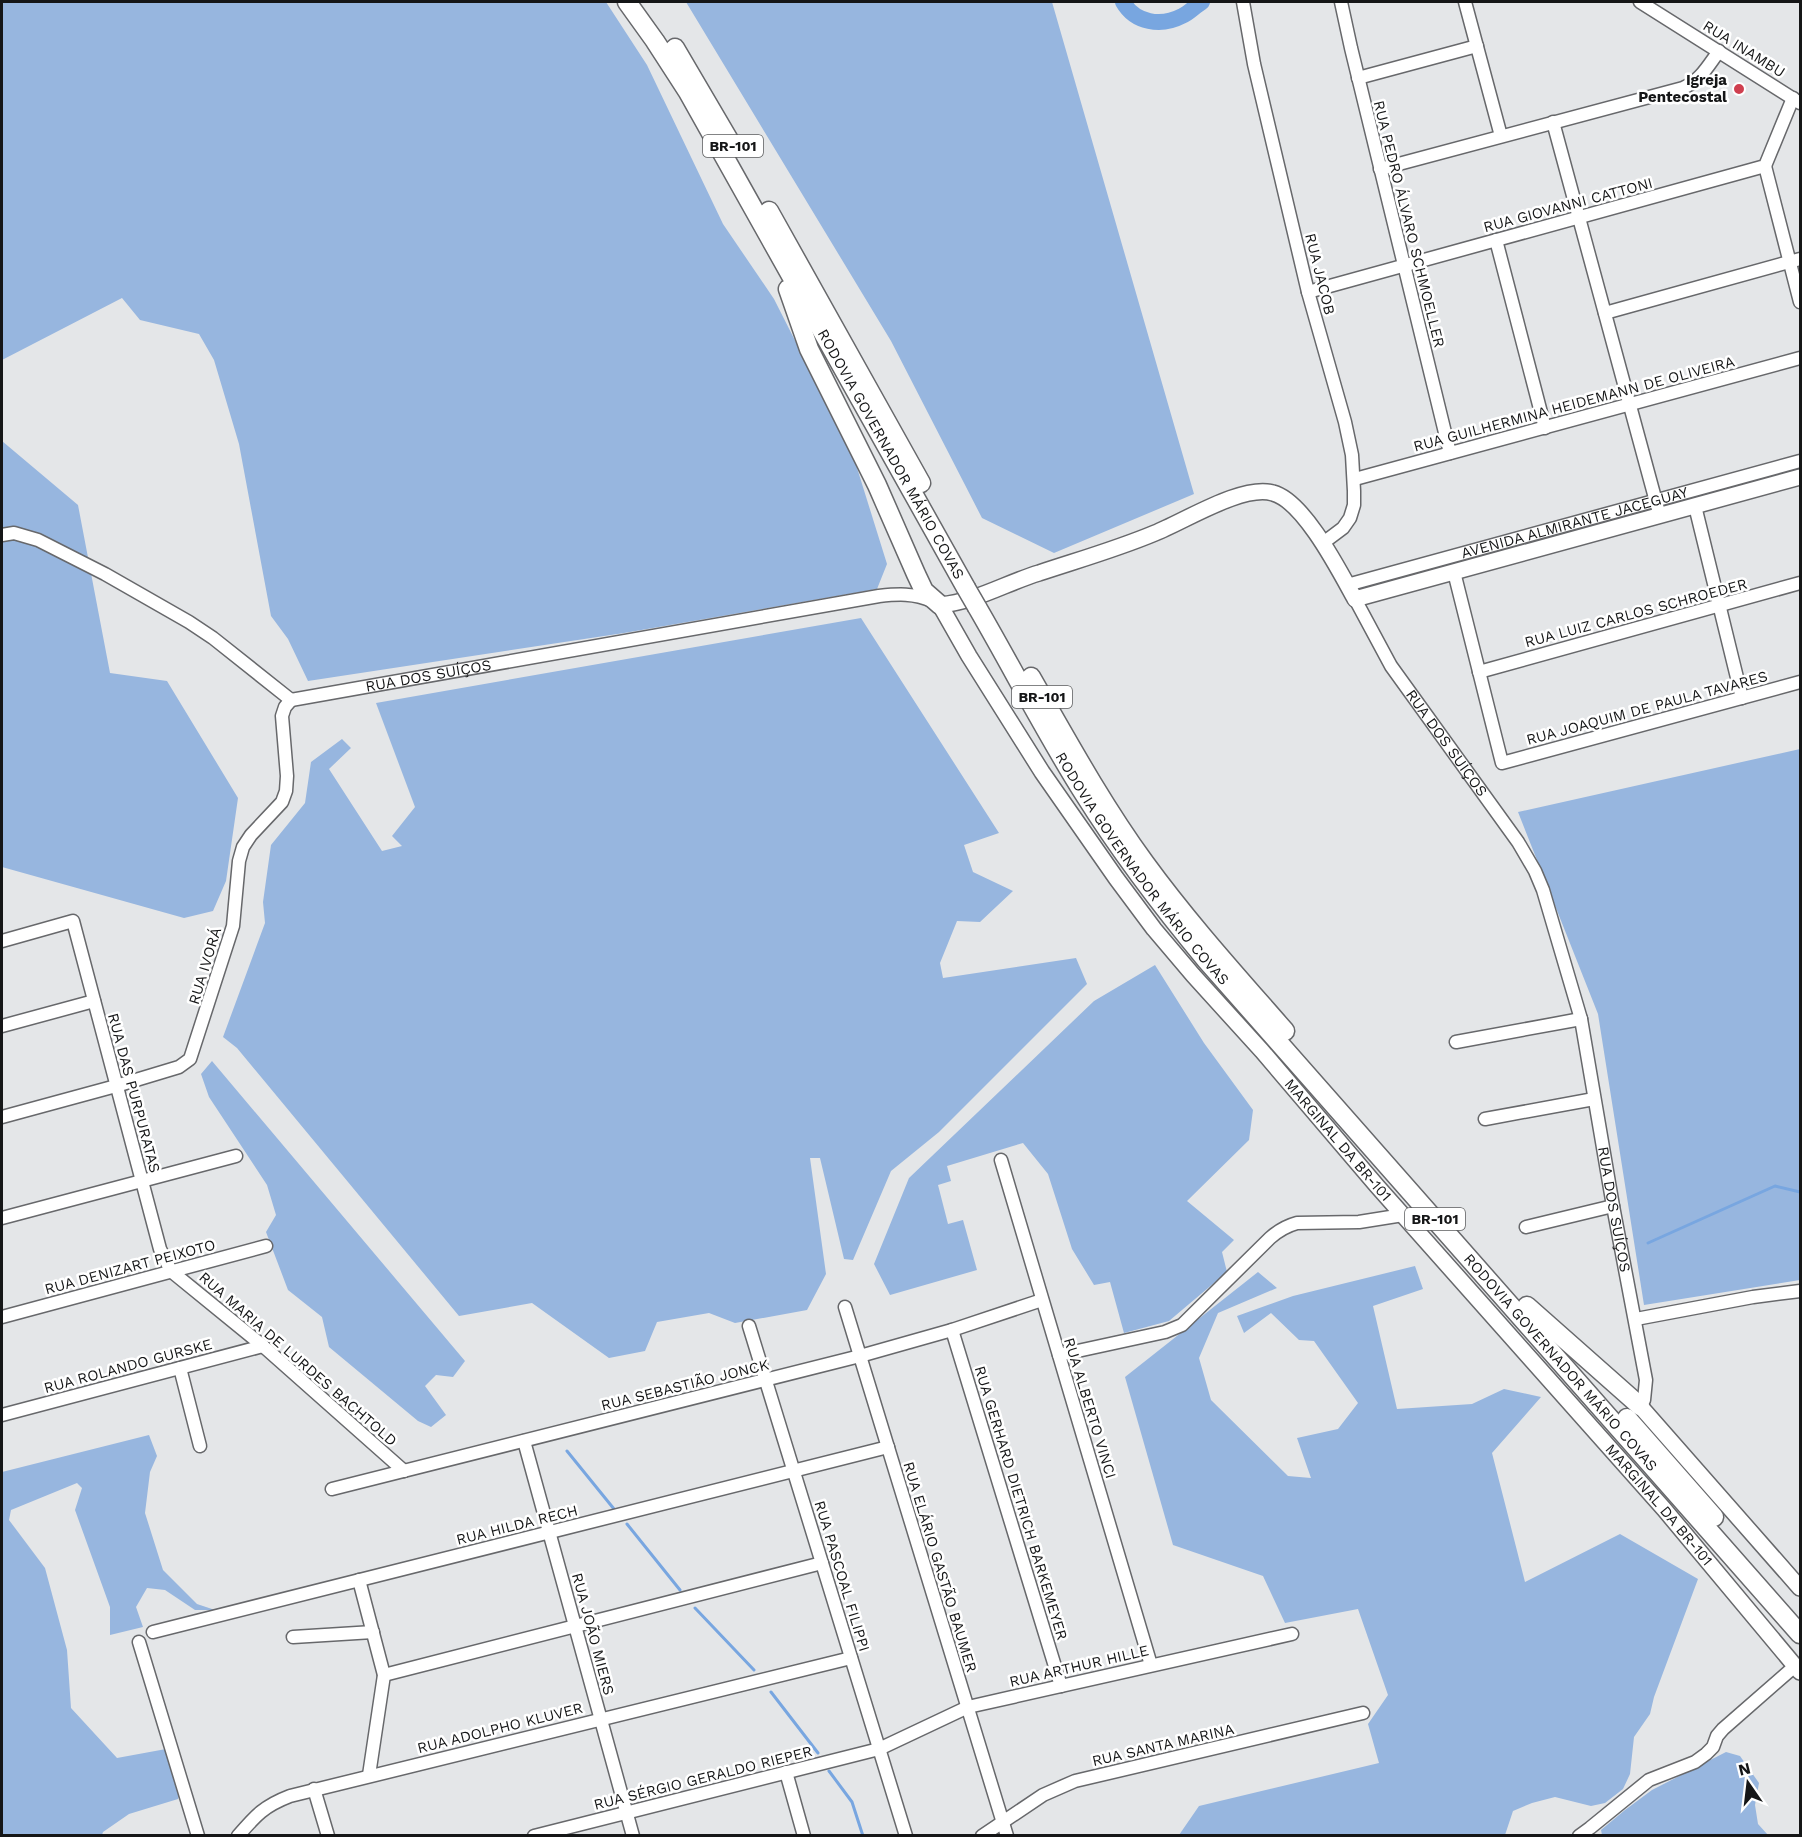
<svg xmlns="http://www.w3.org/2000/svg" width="1802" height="1837" font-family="'Work Sans',sans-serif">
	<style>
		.green { fill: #97b6df }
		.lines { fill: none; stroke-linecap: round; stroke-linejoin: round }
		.stream { stroke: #78a6e0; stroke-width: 3 }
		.river { stroke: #78a6e0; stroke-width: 16 }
		.minor-casing { stroke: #67686b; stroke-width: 15 }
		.major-casing { stroke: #67686b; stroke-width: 18 }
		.highway-casing { stroke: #67686b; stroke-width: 21 }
		.minor { stroke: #fff; stroke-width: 12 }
		.major { stroke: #fff; stroke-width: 15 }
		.highway { stroke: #fff; stroke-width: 18 }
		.highway-bridge-casing { stroke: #67686b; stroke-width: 21; stroke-linecap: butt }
		.highway-bridge { stroke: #fff; stroke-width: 18 }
		.poi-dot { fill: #cf3f4f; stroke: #fff; stroke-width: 2 }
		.labels { text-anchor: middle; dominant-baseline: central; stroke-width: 5; stroke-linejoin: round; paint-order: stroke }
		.shield { fill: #fff; stroke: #5b5c5d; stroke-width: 1.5 }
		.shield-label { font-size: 14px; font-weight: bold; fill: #151617 }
		.street-label { font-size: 15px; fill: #151617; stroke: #fff }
		.poi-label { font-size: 15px; font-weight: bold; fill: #151617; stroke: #fff; text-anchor: end }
	</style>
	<rect width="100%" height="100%" fill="#e4e6e8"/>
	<path class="green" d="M2,2H606L647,65L723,224L774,299L853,455L887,564L877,589L624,633L308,681L288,639L271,616L239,444L214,360L199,334L140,320L122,298L2,360Z
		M686,2H1052L1194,494L1054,553L982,518L891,341Z
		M2,441L78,505L110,673L167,681L238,798L226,881L213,911L184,918L2,867Z
		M861,618L999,833L964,845L973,872L1013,891L980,922L957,921L940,963L943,978L1076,958L1087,984L939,1132L891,1171L853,1260L844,1259L820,1158H810L826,1274L807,1310L735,1323L709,1313L657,1322L645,1351L609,1358L532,1303L459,1316L237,1048L223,1037L265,923L263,902L271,845L305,803L311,762L342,739L351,748L329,769L382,851L402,846L392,836L415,807L376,703Z
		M1800,749V1280L1644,1305L1598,1014L1518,812Z
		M1155,965L1204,1043L1253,1110L1249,1140L1187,1201L1234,1240L1222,1252L1227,1272L1169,1321L1124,1333L1110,1282L1094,1285L1072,1249L1048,1174L1023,1143L947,1166L951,1181L938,1185L948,1224L963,1220L977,1270L890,1295L874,1264L909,1178L1094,1001Z
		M212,1061L465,1361L453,1377L436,1375L425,1386L446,1415L431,1427L418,1421L329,1347L322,1317L288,1290L266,1232L276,1215L267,1185L209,1097L201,1074Z
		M1415,1266L1423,1289L1373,1306L1397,1409L1472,1404L1504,1389L1541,1397L1492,1453L1525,1582L1620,1534L1698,1579L1654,1697L1650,1714L1634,1737L1630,1774L1623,1789L1605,1803L1591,1806L1555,1797L1532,1803L1513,1811L1505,1835H1179L1199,1806L1379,1763L1368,1724L1388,1695L1358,1609L1285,1623L1263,1576L1173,1545L1125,1377L1258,1272L1277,1288L1218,1313L1199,1358L1211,1400L1288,1476L1311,1478L1297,1438L1338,1429L1358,1403L1314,1341L1299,1340L1271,1313L1244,1333L1237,1316L1293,1296Z
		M149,1435L157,1456L150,1472L145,1513L163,1570L197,1604L215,1610H195L165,1590L147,1588L136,1607L143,1627L110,1635V1607L75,1510L82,1488L77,1483L11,1510L9,1520L45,1568L67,1650L71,1708L117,1758L166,1749L180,1793L178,1799L129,1814L103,1832L102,1835H2V1472Z
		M1726,1752L1740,1756L1759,1783L1755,1805L1758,1824L1768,1835H1602L1601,1830L1625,1810L1652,1790Z"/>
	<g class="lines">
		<path class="stream" d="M1648,1243L1775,1186L1800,1192
			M567,1451L614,1509
			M627,1524L680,1590
			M695,1608L754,1670
			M771,1692L818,1753
			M829,1771L852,1802L863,1836"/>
		<path class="river" d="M1123,2C1135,23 1161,27 1182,16C1189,13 1195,6 1202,2"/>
		<g class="minor-casing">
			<g id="minor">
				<path d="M1243,2L1254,64L1308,292L1345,422L1352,455L1354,491V505L1350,518L1343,528L1323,543"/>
				<path d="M1341,2L1351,48L1450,453"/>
				<path d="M1465,2L1501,136"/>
				<path d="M1640,2L1800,103"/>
				<path d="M1358,78L1477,46"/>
				<path d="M1553,122L1658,509"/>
				<path d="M1765,166L1800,302"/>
				<path d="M1380,169L1683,88C1700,81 1708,66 1719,51"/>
				<path d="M1496,240L1545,428"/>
				<path d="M1308,292L1765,166L1793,98"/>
				<path d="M1605,313L1800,259"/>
				<path d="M1355,479L1800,358"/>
				<path d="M1695,506L1742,698"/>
				<path id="s1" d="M2,535L14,533L38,540L105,574L189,622L213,638L291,700L879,596C898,594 914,593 932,601"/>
				<path d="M1454,572L1502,763L1800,682"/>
				<path id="s2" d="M1347,585L1800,461"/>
				<path id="s3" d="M1355,599L1391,666L1518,842L1535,871L1543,890L1581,1019L1613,1206L1646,1380L1644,1400L1640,1406"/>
				<path d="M1479,672L1800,583"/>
				<path d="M2,941L73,921L160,1249L171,1271L263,1346L404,1471"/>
				<path d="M2,1026L94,1001"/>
				<path d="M1456,1042L1581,1019"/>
				<path d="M2,1117L116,1086L179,1067L190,1059L233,926L239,861L243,847L251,835L282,802L286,791L287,776L282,716L285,707L291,700"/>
				<path d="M1485,1119L1594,1099"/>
				<path d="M1001,1160L1151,1665"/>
				<path d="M2,1218L236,1156"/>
				<path d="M1526,1227L1613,1206"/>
				<path d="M845,1307L1007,1836"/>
				<path d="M2,1317L266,1246"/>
				<path d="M1636,1319L1753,1297L1800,1291"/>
				<path d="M749,1326L906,1836"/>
				<path d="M952,1330L1061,1686"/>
				<path d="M1059,1355L1165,1332L1182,1325L1270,1238C1279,1230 1286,1226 1297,1223L1359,1222L1403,1215"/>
				<path d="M180,1368L200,1446"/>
				<path d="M2,1415L263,1346"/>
				<path d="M524,1441L633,1836"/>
				<path d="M332,1489L860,1356L952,1330L1042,1300"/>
				<path d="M359,1580L384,1675L369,1775"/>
				<path d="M153,1632L888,1447"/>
				<path d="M293,1637L373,1632"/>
				<path d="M139,1642L198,1836"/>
				<path d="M384,1675L822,1563"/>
				<path d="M786,1772L804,1836"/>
				<path d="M314,1789L328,1836"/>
				<path d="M238,1836C256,1815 264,1806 290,1796L851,1658"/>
				<path d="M534,1836L879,1749L968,1707L1292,1634"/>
				<path d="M982,1836L1043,1795L1075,1781L1363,1713"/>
				<path d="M1579,1836L1590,1828L1649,1780L1695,1762L1706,1754L1713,1747L1717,1736L1723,1729L1795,1666"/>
			</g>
		</g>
		<g class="major-casing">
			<g id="major">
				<path id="s4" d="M1800,477L1355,599C1340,572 1304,501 1273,493C1243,484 1185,521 1155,533C1117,549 1078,560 1039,573C1006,583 975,602 940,605L969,656L1042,772L1116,878L1154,929L1193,975L1262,1051L1377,1186L1664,1509L1800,1672"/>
				<path d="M1640,1406L1800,1588"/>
			</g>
		</g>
		<g class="highway-casing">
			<g id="highway">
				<path id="s5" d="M627,2L655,41L688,92L966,588"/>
				<path d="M675,48L729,140"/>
				<path d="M769,211L921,483"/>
				<path d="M788,289L809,349L877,485L916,574L924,591L940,605"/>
				<path id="s6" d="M977,607C1013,669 1046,734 1084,794C1121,853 1162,907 1206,960L1800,1634"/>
				<path d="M1031,677C1067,740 1102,804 1145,863C1188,922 1237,976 1285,1031"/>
				<path d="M1527,1306L1640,1406"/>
				<path d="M1627,1418L1714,1517"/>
			</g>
		</g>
		<use href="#minor" class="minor"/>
		<use href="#major" class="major"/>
		<use href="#highway" class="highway"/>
		<g class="highway-bridge-casing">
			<path id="highway-bridge" d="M966,588L977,607"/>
		</g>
		<use href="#highway-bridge" class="highway-bridge"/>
	</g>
	<circle class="poi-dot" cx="1739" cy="89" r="6"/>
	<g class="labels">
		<g class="shield">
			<rect x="703" y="135" width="60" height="22" rx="4.5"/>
			<rect x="1012" y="686" width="60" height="22" rx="4.5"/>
			<rect x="1405" y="1208" width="60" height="22" rx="4.5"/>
		</g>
		<g class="shield-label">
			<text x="733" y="146">BR-101</text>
			<text x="1042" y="697">BR-101</text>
			<text x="1435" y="1219">BR-101</text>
		</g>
		<g class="street-label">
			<text transform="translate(1744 49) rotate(32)">RUA INAMBU</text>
			<text transform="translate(1568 205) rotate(-15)">RUA GIOVANNI CATTONI</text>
			<text transform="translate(1409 224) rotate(76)">RUA PEDRO ÁLVARO SCHMOELLER</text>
			<text transform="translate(1320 274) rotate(76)">RUA JACOB</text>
			<text transform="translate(1574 404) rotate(-15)">RUA GUILHERMINA HEIDEMANN DE OLIVEIRA</text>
			<text stroke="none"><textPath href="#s5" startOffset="524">RODOVIA GOVERNADOR MÁRIO COVAS</textPath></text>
			<text stroke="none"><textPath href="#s2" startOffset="236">AVENIDA ALMIRANTE JACEGUAY</textPath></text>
			<text transform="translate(1636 613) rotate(-15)">RUA LUIZ CARLOS SCHROEDER</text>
			<text stroke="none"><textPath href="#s1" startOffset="477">RUA DOS SUÍÇOS</textPath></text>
			<text transform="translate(1647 708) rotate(-15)">RUA JOAQUIM DE PAULA TAVARES</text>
			<text stroke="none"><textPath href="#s3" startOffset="171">RUA DOS SUÍÇOS</textPath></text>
			<text stroke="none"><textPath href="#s6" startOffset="310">RODOVIA GOVERNADOR MÁRIO COVAS</textPath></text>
			<text transform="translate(205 966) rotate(-73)">RUA IVORÁ</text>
			<text transform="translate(134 1093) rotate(75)">RUA DAS PURPURATAS</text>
			<text stroke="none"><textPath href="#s4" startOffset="1620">MARGINAL DA BR-101</textPath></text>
			<text stroke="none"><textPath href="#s3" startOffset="675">RUA DOS SUÍÇOS</textPath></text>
			<text transform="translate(130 1267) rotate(-15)">RUA DENIZART PEIXOTO</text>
			<text transform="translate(298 1359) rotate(41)">RUA MARIA DE LURDES BACHTOLD</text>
			<text stroke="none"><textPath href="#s6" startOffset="958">RODOVIA GOVERNADOR MÁRIO COVAS</textPath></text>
			<text transform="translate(128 1366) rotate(-15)">RUA ROLANDO GURSKE</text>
			<text transform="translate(685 1385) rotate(-14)">RUA SEBASTIÃO JONCK</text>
			<text transform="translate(1090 1408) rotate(73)">RUA ALBERTO VINCI</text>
			<text transform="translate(1021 1503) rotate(73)">RUA GERHARD DIETRICH BARKEMEYER</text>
			<text stroke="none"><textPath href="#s4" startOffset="2106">MARGINAL DA BR-101</textPath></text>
			<text transform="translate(517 1525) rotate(-14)">RUA HILDA RECH</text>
			<text transform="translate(940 1567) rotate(73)">RUA ELÁRIO GASTÃO BAUMER</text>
			<text transform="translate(842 1576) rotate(73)">RUA PASCOAL FILIPPI</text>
			<text transform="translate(593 1634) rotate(75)">RUA JOÃO MIERS</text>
			<text transform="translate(1079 1666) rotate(-13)">RUA ARTHUR HILLE</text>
			<text transform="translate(500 1728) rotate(-14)">RUA ADOLPHO KLUVER</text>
			<text transform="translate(1163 1745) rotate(-13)">RUA SANTA MARINA</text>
			<text transform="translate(703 1778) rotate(-14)">RUA SÉRGIO GERALDO RIEPER</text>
		</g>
		<g class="poi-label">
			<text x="1727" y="80">Igreja<tspan x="1727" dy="17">Pentecostal</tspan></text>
		</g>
	</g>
	<rect width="1802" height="1837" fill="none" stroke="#151617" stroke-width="6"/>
	<g transform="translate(1748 1783) rotate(346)" stroke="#ffffff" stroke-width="4.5" paint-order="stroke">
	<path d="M0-4.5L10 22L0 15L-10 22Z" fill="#151617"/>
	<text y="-9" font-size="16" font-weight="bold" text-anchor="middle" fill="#151617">N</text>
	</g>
</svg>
